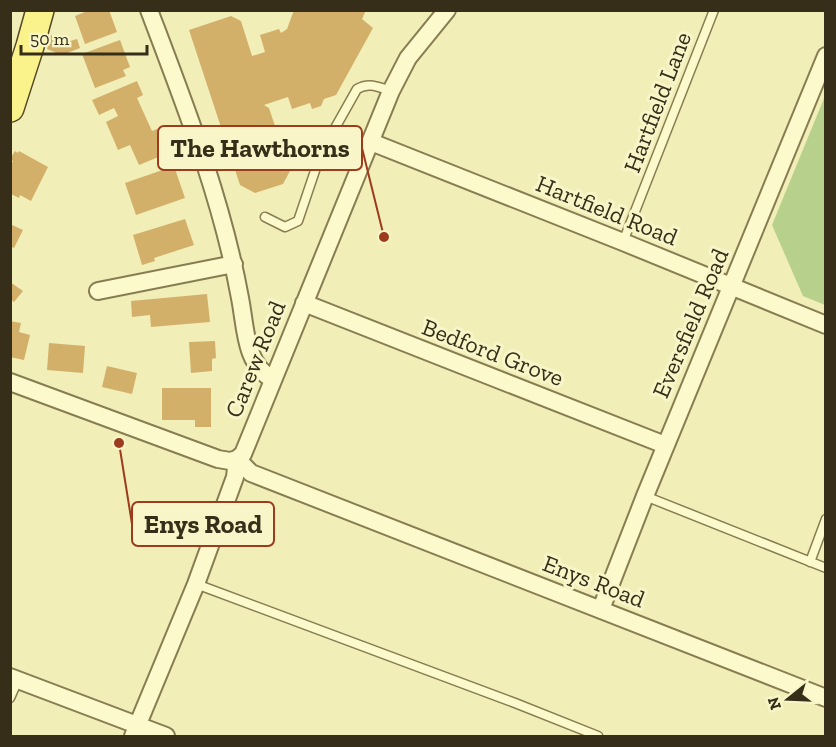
<svg xmlns="http://www.w3.org/2000/svg" width="836" height="747" font-family="'Zilla Slab',serif">
	<style>
		.green { fill: #b7d08c }
		.building { fill: #d3b06a }
		.lines { fill: none; stroke-linecap: round; stroke-linejoin: round }
		.service-casing { stroke: #887d52; stroke-width: 11 }
		.minor-casing { stroke: #887d52; stroke-width: 20 }
		.primary-casing { stroke: #554827; stroke-width: 30 }
		.service { stroke: #fcfacc; stroke-width: 8 }
		.minor { stroke: #fcfacc; stroke-width: 16 }
		.primary { stroke: #faf38b; stroke-width: 27 }
		.labels { text-anchor: middle; dominant-baseline: central; stroke-width: 6; stroke-linejoin: round; paint-order: stroke }
		.street-label { font-size: 24px; fill: #362e19; stroke: #f8f6c8 }
		.leader { fill: none; stroke: #9c3c1d; stroke-width: 2 }
		.callout-dot { fill: #9c3c1d; stroke: #f8f6c8; stroke-width: 2 }
		.callout { fill: #f8f6c8; stroke: #9c3c1d; stroke-width: 2 }
		.callout-label { font-size: 26px; text-anchor: middle; font-weight: bold; fill: #362e19 }
	</style>
	<rect width="100%" height="100%" fill="#f1eeb8"/>
	<path class="green" d="M825,96L826,305H825L803,296L772,225Z"/>
	<path class="building" d="M90,10H109L117,32L85,44L75,16Z
		M294,10H366L362,19L373,28L336,95L324,99L321,106L312,109L310,103L292,109L288,97L264,105L269,108L290,171L283,184L255,193L240,185L189,30L231,16L241,21L252,56L265,52L260,35L279,29L281,33L287,29Z
		M51,35L67,42L77,39L80,48L62,55L47,49Z
		M120,40L130,67L123,70L126,76L95,88L82,54Z
		M137,81L143,95L137,98L152,131L162,127L167,138L163,140L168,153L139,165L130,145L118,150L106,122L118,116L114,108L99,115L92,100Z
		M15,151L18,153L19,151L48,167L31,201L20,195L19,198L11,194L10,167L13,161L10,159Z
		M174,166L185,198L136,215L125,183Z
		M185,219L194,245L154,258L155,261L142,265L133,235Z
		M10,224L23,230L14,248L10,246Z
		M10,282L23,291L14,302L10,299Z
		M207,294L210,322L151,327L150,315L132,317L131,301Z
		M10,321L21,323L19,332L30,335L24,360L10,357Z
		M215,341L216,358L212,359V371L191,373L189,342Z
		M49,343L85,346L83,373L47,370Z
		M107,366L137,373L132,394L102,387Z
		M162,388H211V427H195V420H162Z"/>
	<g class="lines">
		<g class="service-casing">
			<path id="service" d="M265,217L285,227L298,221L321,153L357,89C369,82 378,87 391,91
				M623,242L714,10
				M645,496L826,568
				M810,562L826,519
				M196,584L515,703L598,736
				M10,698L18,680"/>
		</g>
		<g class="minor-casing">
			<path id="minor" d="M149,10C185,105 222,199 240,298C246,328 244,363 273,380
				M371,142L623,242L826,325
				M98,291L234,264
				M304,303L665,445
				M10,382L218,459L230,461L237,459
				M237,459L251,473L826,698
				M601,609L645,496L826,56
				M10,677L166,736
				M133,736L196,584L235,477L237,459L243,454L391,91L408,58L447,10"/>
		</g>
		<g class="primary-casing">
			<path id="primary" d="M10,108L30,46L40,10"/>
		</g>
		<use href="#service" class="service"/>
		<use href="#minor" class="minor"/>
		<use href="#primary" class="primary"/>
	</g>
	<g class="labels">
		<g class="street-label">
			<text transform="translate(657 102) rotate(-69)">Hartfield Lane</text>
			<text transform="translate(607 210) rotate(22)">Hartfield Road</text>
			<text transform="translate(690 323) rotate(-67)">Eversfield Road</text>
			<text transform="translate(493 352) rotate(21)">Bedford Grove</text>
			<text transform="translate(255 359) rotate(-68)">Carew Road</text>
			<text transform="translate(594 581) rotate(21)">Enys Road</text>
		</g>
	</g>
	<path class="leader" d="M384 237L362 148M119 443L132 524"/>
	<g class="callout-dot">
		<circle cx="384" cy="237" r="6"/>
		<circle cx="119" cy="443" r="6"/>
	</g>
	<g class="callout">
		<rect x="158" y="126" width="204" height="44" rx="6"/>
		<rect x="132" y="502" width="142" height="44" rx="6"/>
	</g>
	<g class="callout-label">
		<text x="260" y="157">The Hawthorns</text>
		<text x="203" y="533">Enys Road</text>
	</g>
	<rect width="836" height="747" fill="none" stroke="#362e19" stroke-width="24"/>
	<g transform="translate(788 699) rotate(252)" stroke="#f8f6c8" stroke-width="4.5" paint-order="stroke">
	<path d="M0-4.5L10 22L0 15L-10 22Z" fill="#362e19"/>
	<text y="-9" font-size="16" font-weight="bold" text-anchor="middle" fill="#362e19">N</text>
	</g>
	<path d="M21 45v9h126v-9" fill="none" stroke="#362e19" stroke-width="3"/>
	<text x="30" y="45" font-size="18" fill="#362e19" stroke="#f8f6c8" stroke-width="4.5" paint-order="stroke">50 m</text>
</svg>
